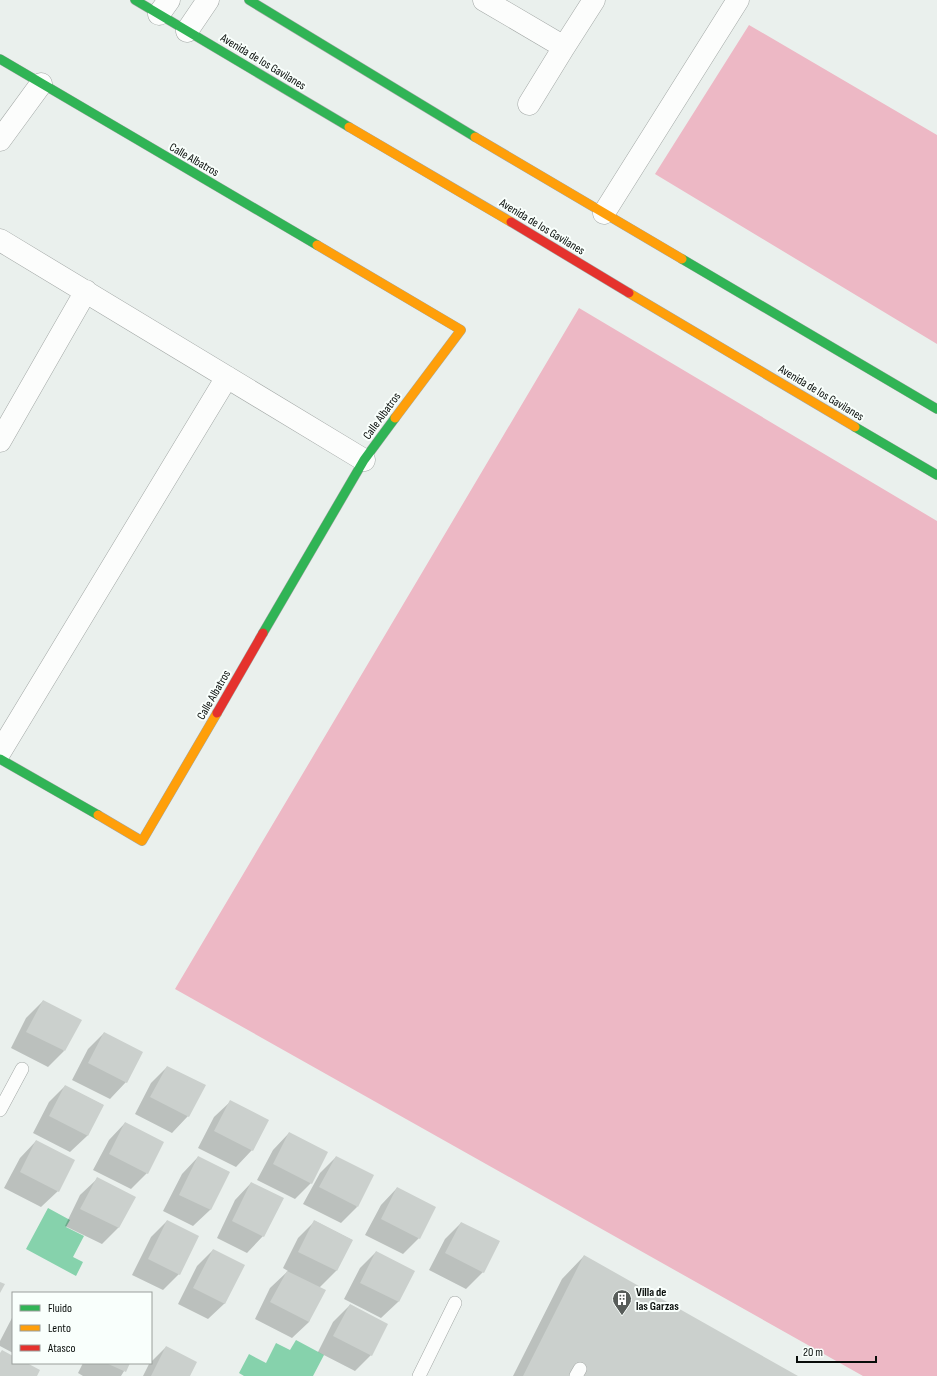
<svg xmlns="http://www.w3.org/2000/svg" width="937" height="1376" font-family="'Sofia Sans Condensed',sans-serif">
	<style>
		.forest { fill: #edb8c5 }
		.water { fill: #86d2ac }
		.shadow { fill: #0003 }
		.building { fill: #cbd0cd }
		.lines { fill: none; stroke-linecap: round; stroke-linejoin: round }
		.lane-casing { stroke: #a2a7a5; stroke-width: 14 }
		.street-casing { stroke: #a2a7a5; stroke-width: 23 }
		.fast-casing { stroke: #a2a7a5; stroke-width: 10 }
		.slow-casing { stroke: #a2a7a5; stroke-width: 10 }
		.jam-casing { stroke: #a2a7a5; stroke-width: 10 }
		.lane { stroke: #fcfdfc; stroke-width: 13 }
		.street { stroke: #fcfdfc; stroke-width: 22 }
		.fast { stroke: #30b455; stroke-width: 9 }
		.slow { stroke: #ff9f0a; stroke-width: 9 }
		.jam { stroke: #e5322d; stroke-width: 9 }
		.labels { text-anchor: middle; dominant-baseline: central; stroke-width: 4; stroke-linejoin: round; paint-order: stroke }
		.street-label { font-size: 12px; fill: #080d0a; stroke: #f9fffc }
		.poi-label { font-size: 12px; font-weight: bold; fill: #080d0a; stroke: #f9fffc; text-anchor: start }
	</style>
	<rect width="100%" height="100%" fill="#eaf0ed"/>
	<path class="forest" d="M749,25L937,135V344L655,174Z
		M579,308L937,521V1376H863L175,989Z"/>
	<path class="water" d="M48,1208L70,1220L66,1227L84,1236L73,1257L83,1262L76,1276L26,1249Z
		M296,1340L324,1355L313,1376H244L239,1373L249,1354L266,1363L276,1343L290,1350Z"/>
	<path class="shadow" d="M43,1001L64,1051L48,1067L11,1048L26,1018Z
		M104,1033L126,1082L110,1099L72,1080L88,1049Z
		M167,1067L188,1116L172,1133L135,1114L151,1083Z
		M65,1086L103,1105L87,1136L70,1152L33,1133L49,1102Z
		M231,1101L252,1150L236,1167L198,1148L214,1117Z
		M125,1123L147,1173L131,1189L93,1170L109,1140Z
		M289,1133L311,1183L295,1199L257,1180L273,1150Z
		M36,1141L58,1191L41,1207L4,1188L20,1158Z
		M198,1157L229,1172L210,1210L193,1226L163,1211L182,1174Z
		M336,1157L357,1207L341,1223L303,1204L320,1173Z
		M97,1179L134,1198L118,1228L102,1244L65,1226L80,1195Z
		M251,1183L263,1236L247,1253L217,1238L235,1200Z
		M397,1188L419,1238L403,1254L365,1235L381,1205Z
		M167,1221L179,1274L163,1290L132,1275L151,1237Z
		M315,1221L352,1240L336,1271L319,1288L309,1322L292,1338L255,1319L270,1288L288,1271L283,1268L298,1238Z
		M461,1223L499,1242L483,1272L466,1289L429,1270L445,1239Z
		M213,1250L225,1303L208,1319L178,1304L197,1266Z
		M376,1252L413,1271L398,1302L381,1318L344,1299L360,1268Z
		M584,1256L796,1376H513L562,1279Z
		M350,1305L371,1355L355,1371L318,1352L333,1322Z
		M13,1316V1353L0,1346V1341Z
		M166,1347L189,1376H143L149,1364Z
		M83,1363H129L121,1376H83L78,1373Z"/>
	<path class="building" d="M43,1000L82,1020L65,1051L26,1032Z
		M104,1032L143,1052L127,1083L88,1063Z
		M167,1066L206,1085L189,1117L150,1097Z
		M65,1085L104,1105L88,1136L49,1116Z
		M230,1100L269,1120L253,1151L214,1131Z
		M125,1122L164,1142L148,1174L109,1154Z
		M289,1132L328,1152L312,1184L273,1164Z
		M36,1140L75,1160L59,1192L20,1172Z
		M198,1156L230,1172L211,1210L179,1195Z
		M336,1156L374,1175L358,1207L319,1187Z
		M97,1177L136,1197L119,1228L80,1209Z
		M251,1182L284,1198L264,1237L232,1221Z
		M397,1187L436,1207L420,1239L381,1219Z
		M167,1220L199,1236L180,1275L148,1259Z
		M314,1220L353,1240L337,1271L298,1252Z
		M461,1222L500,1241L484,1273L445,1253Z
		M213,1249L245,1265L225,1304L193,1288Z
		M376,1251L415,1271L399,1302L360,1283Z
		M584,1255L798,1376H523Z
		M287,1271L326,1290L309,1322L270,1302Z
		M0,1282L5,1284L0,1293Z
		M350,1304L388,1324L372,1356L333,1336Z
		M166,1346L197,1362L190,1376H151Z
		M2,1350L13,1356V1363H27L40,1370L37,1376H0V1353Z
		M106,1363H130L126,1372Z"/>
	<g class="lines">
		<g class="lane-casing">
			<path id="lane" d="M0,1110L22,1069
				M419,1376L455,1303
				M576,1376L580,1369"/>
		</g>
		<g class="street-casing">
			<path id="street" d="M484,0L564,47L594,0
				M159,14L169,0
				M187,31L208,0
				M529,104L564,47
				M0,140L41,84
				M604,213L738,0
				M0,240L364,460
				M0,441L86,291
				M0,752L227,377"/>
		</g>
		<g class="fast-casing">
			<path id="fast" d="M135,0L349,127
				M249,0L475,137
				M0,59L317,245
				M682,259L937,409
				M855,427L937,475
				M263,633L364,460L395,418
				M0,759L98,815"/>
		</g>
		<g class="slow-casing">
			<path id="slow" d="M349,127L511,222
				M475,137L682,259
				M317,245L461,330L395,418
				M629,293L855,427
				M98,815L142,841L217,713"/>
		</g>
		<g class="jam-casing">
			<path id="jam" d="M511,222L629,293
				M217,713L263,633"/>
		</g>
		<use href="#lane" class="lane"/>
		<use href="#street" class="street"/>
		<use href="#fast" class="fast"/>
		<use href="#slow" class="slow"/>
		<use href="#jam" class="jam"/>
	</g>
	<defs>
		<g id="building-pin" transform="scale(1)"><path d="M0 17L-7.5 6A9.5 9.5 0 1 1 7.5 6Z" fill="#575c59" stroke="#f9fffc"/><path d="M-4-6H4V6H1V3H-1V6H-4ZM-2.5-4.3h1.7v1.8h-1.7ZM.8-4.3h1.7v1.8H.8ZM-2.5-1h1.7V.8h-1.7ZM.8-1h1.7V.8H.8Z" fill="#fff"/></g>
	</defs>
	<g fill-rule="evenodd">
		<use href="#building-pin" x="622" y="1299"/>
	</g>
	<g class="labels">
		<g class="street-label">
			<text transform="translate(263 62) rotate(31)">Avenida de los Gavilanes</text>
			<text transform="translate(194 160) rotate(30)">Calle Albatros</text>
			<text transform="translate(542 227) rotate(31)">Avenida de los Gavilanes</text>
			<text transform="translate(821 393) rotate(31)">Avenida de los Gavilanes</text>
			<text transform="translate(382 416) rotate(-54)">Calle Albatros</text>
			<text transform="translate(214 695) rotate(-60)">Calle Albatros</text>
		</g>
		<g class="poi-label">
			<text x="636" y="1292">Villa de<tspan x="636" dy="14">las Garzas</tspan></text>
		</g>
	</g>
	<rect x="12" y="1292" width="140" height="72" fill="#f9fffc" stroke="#999e9b"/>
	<rect x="20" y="1305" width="20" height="6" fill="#30b455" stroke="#999e9b"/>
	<text x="48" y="1312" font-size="12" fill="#080d0a">Fluido</text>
	<rect x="20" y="1325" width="20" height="6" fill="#ff9f0a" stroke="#999e9b"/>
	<text x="48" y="1332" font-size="12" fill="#080d0a">Lento</text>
	<rect x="20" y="1345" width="20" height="6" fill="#e5322d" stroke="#999e9b"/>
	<text x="48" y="1352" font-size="12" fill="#080d0a">Atasco</text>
	<path d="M797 1356v6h79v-6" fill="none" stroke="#080d0a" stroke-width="2"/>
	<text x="803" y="1356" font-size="12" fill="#080d0a" stroke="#f9fffc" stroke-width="3" paint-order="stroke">20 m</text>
</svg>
